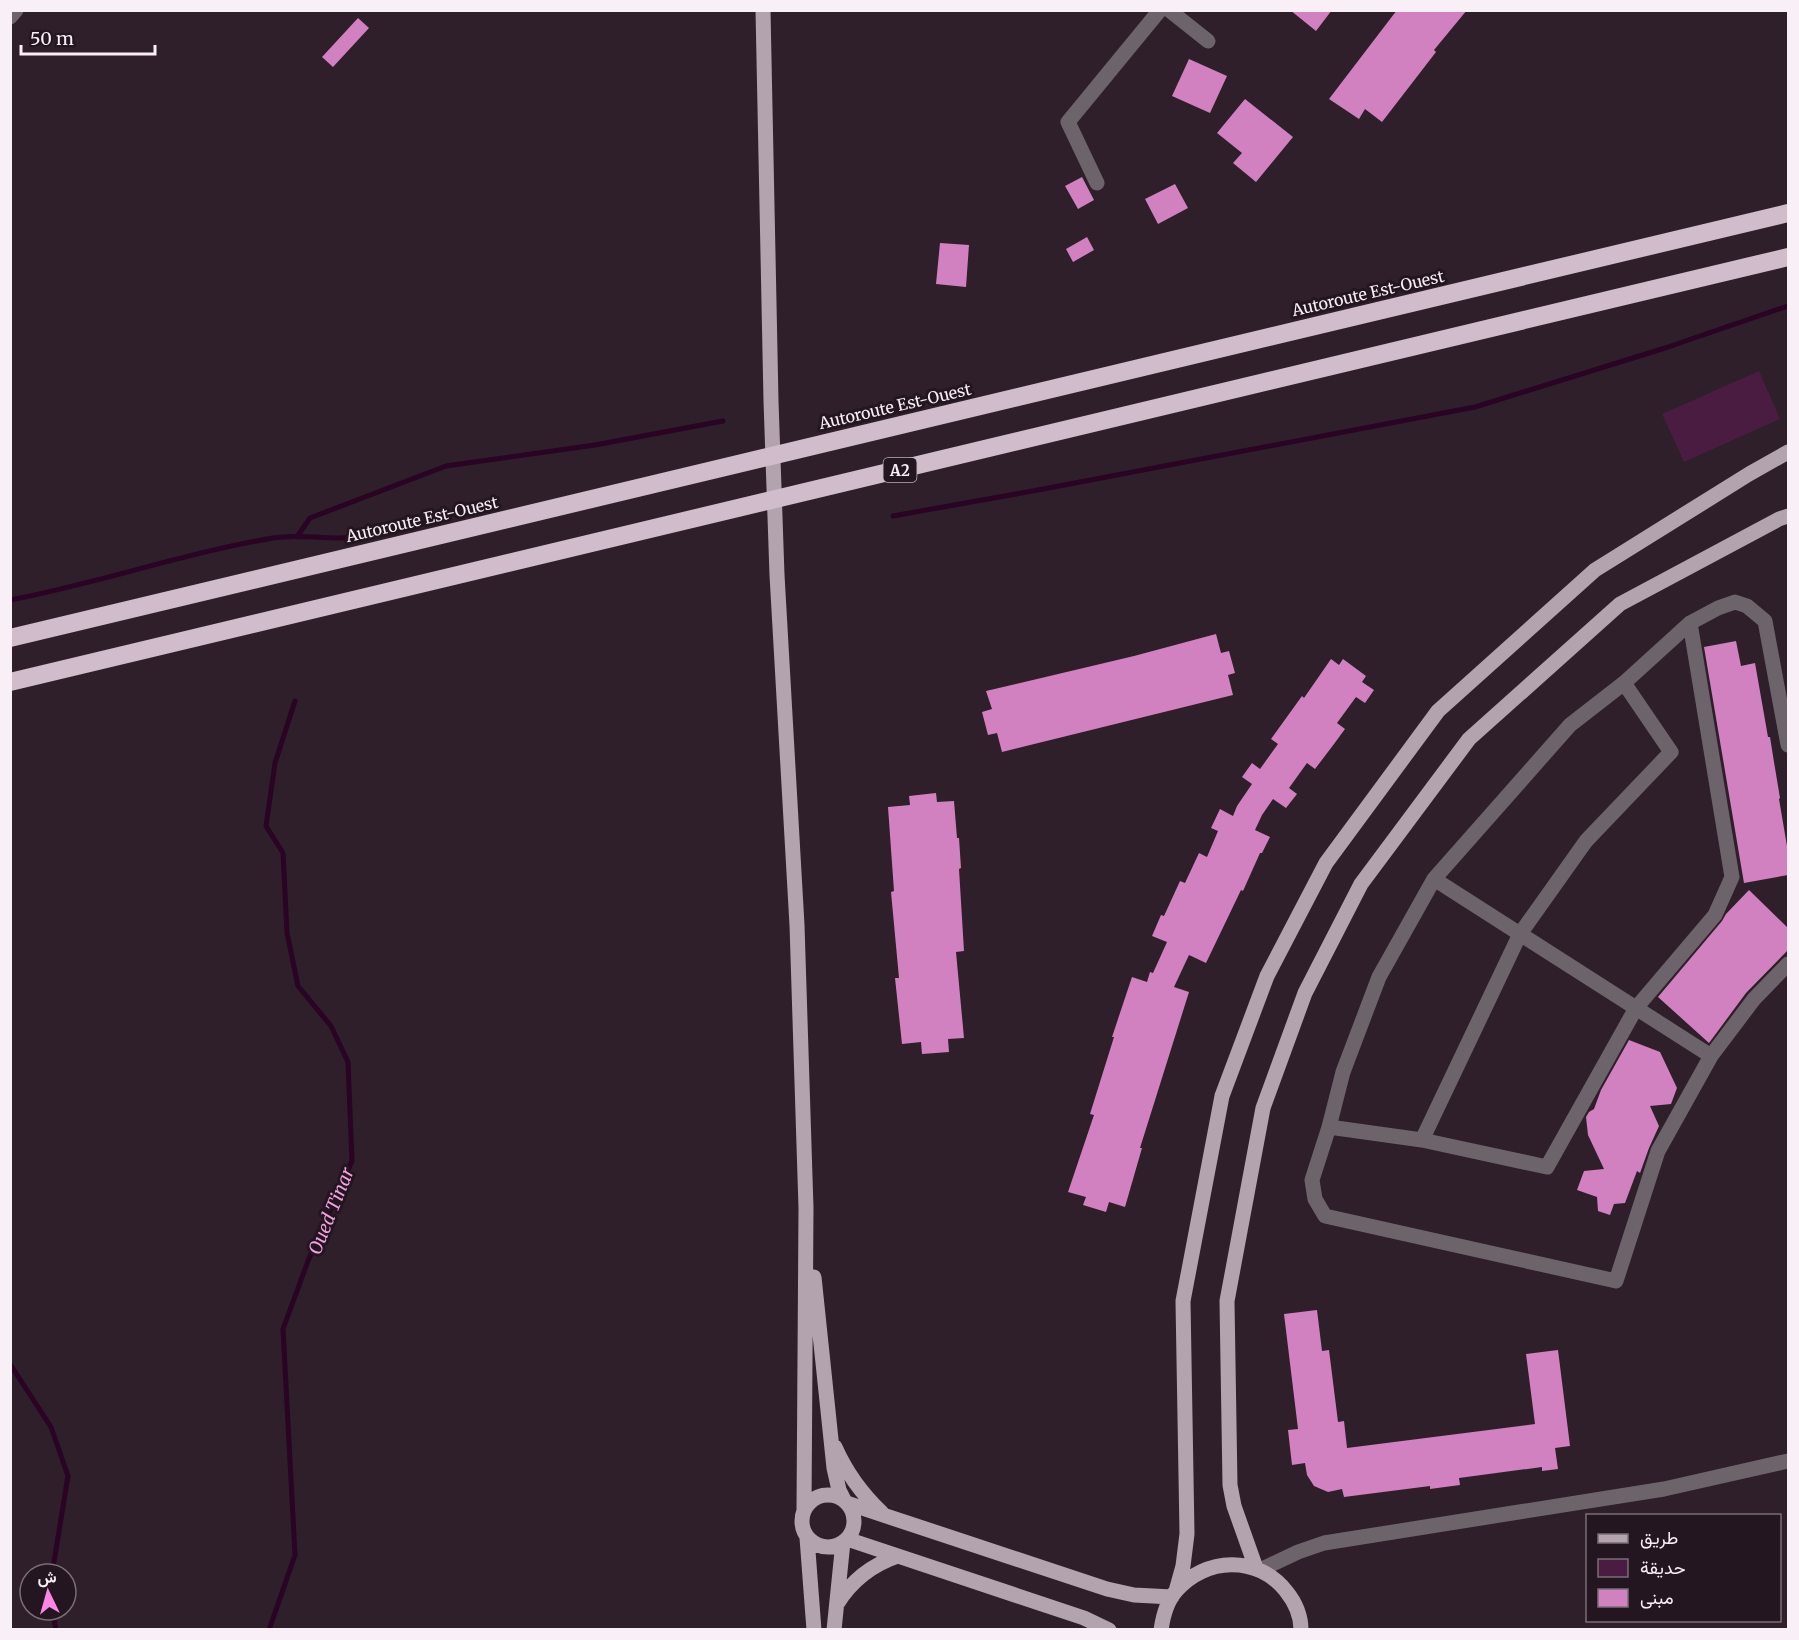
<svg xmlns="http://www.w3.org/2000/svg" width="1799" height="1640" font-family="Merriweather,Vazirmatn,serif">
	<style>
		.green { fill: #4a1c41 }
		.lines { fill: none; stroke-linecap: round; stroke-linejoin: round }
		.stream { stroke: #290423; stroke-width: 5 }
		.building { fill: #d281c0 }
		.minor { stroke: #6c646a; stroke-width: 15 }
		.major { stroke: #b3a3af; stroke-width: 15 }
		.highway { stroke: #d0bcca; stroke-width: 18 }
		.labels { text-anchor: middle; dominant-baseline: central; stroke-width: 6; stroke-linejoin: round; paint-order: stroke }
		.shield { fill: #241621; stroke: #b9aeb6; stroke-width: 1.5 }
		.shield-label { font-size: 15px; font-weight: bold; fill: #f9eff6 }
		.street-label { font-size: 16px; fill: #f9eff6; stroke: #241621 }
		.water-label { font-size: 18px; font-style: italic; fill: #f4a2e1; stroke: #241621 }
	</style>
	<rect width="100%" height="100%" fill="#2e1f2b"/>
	<path class="green" d="M1759,371L1780,419L1684,462L1662,414Z"/>
	<g class="lines">
		<path class="stream" d="M893,516L1038,490L1475,407L1665,348L1788,306
			M297,537L310,518L446,466L595,445L723,421
			M10,600C99,583 184,553 273,538C294,534 316,538 337,538C367,538 397,529 427,523
			M10,1364L51,1427L68,1476L52,1574
			M52,1610L56,1630
			M269,1630L295,1555L283,1329L308,1261L352,1161L348,1062L331,1026L298,986L287,933L283,853L266,826L275,763L295,701"/>
	</g>
	<path class="building" d="M1290,10H1332L1316,31Z
		M1397,10H1467L1434,50L1436,52L1382,122L1365,109L1359,119L1329,99Z
		M358,18L369,28L333,67L322,57Z
		M1189,59L1227,76L1210,113L1172,96Z
		M1245,99L1293,137L1256,182L1233,163L1242,153L1217,133Z
		M1082,177L1094,200L1078,209L1065,186Z
		M1175,184L1188,208L1158,224L1145,199Z
		M1087,237L1094,250L1073,262L1066,249Z
		M940,243L969,245L966,287L936,284Z
		M1216,634L1221,653L1229,651L1235,673L1228,675L1233,695L1002,752L997,733L988,735L982,712L992,709L986,691L1134,656Z
		M1736,641L1741,666L1755,663L1768,737H1770L1774,762L1780,798L1779,799L1788,852V875L1744,883L1704,647Z
		M1331,659L1339,665L1343,659L1366,676L1362,682L1374,690L1365,703L1356,697L1337,723L1345,729L1334,744L1315,769L1307,763L1289,788L1297,794L1286,808L1273,799L1262,815L1255,830L1270,837L1262,853H1260L1243,891L1241,890L1206,963L1189,955L1174,987L1189,992L1140,1148H1142L1125,1207L1109,1202L1106,1212L1083,1205L1086,1197L1068,1192L1094,1115L1090,1114L1114,1037H1112L1132,977L1147,982L1150,972L1153,973L1167,942L1152,936L1161,915L1164,916L1180,881L1185,883L1199,853L1207,857L1218,831L1211,828L1220,809L1233,816L1237,806L1252,784L1242,777L1252,763L1260,769L1278,744L1271,739L1302,696L1304,698Z
		M936,793L937,802L954,801L957,838H959L961,868L959,869L964,951L956,952L964,1038L948,1039L949,1052L922,1054L921,1042L902,1044L895,978H899L891,892L894,891L888,807L910,805L909,796Z
		M1749,890L1788,928V950L1746,993L1709,1043L1658,997L1722,921L1726,914Z
		M1629,1040L1660,1052L1677,1088L1671,1104L1650,1106L1659,1126L1649,1148L1640,1173L1637,1171L1625,1203L1614,1204L1610,1215L1598,1211L1597,1197L1577,1190L1584,1171L1604,1169L1588,1135L1586,1117L1589,1112L1594,1109L1601,1090Z
		M1317,1310L1322,1351L1329,1350L1338,1422L1344,1421L1347,1448L1535,1424L1526,1354L1558,1350L1570,1446L1555,1448L1558,1469L1542,1471V1467L1459,1478L1460,1485L1430,1489V1486L1344,1497L1342,1489L1328,1492L1314,1486L1307,1475L1305,1463L1292,1465L1288,1430L1298,1429L1284,1314Z"/>
	<g class="lines">
		<path class="minor" d="M1169,10L1208,41
			M10,17L16,10
			M1097,183L1068,122L1160,10
			M1788,745L1765,621L1747,606L1735,602L1718,608L1690,623L1624,683L1570,725L1434,879L1379,977L1343,1072L1329,1127L1312,1180L1315,1199L1325,1216L1616,1281L1658,1151L1711,1056L1754,999L1788,964
			M1434,879L1711,1056
			M1329,1127L1422,1140L1520,934L1586,841L1671,752L1624,683
			M1422,1140L1547,1167L1636,1008L1715,915L1732,877L1690,623
			M1260,1570L1298,1552L1324,1543L1664,1489L1788,1461"/>
		<path class="major" d="M763,10L771,401L777,575L797,925L806,1208L804,1510
			M814,1277L834,1468L839,1490L844,1500
			M835,1447C846,1472 862,1494 882,1513
			M802 1521a26 26 0 1 1 52 0a26 26 0 1 1-52 0Z
			M847,1503L1107,1589L1134,1595L1172,1597
			M807,1538L814,1630
			M847,1539L1084,1618L1109,1630
			M1256,1568L1234,1506L1230,1485L1227,1301L1263,1108L1305,993L1361,884L1469,739L1620,604L1779,519L1788,516
			M1176,1591L1183,1566L1187,1534L1183,1301L1222,1096L1267,976L1326,863L1438,711L1595,570L1749,474L1788,452
			M837,1604C852,1580 871,1565 898,1556
			M834,1630L843,1542
			M1161,1630C1163,1616 1167,1601 1176,1591C1205,1557 1258,1555 1286,1591C1295,1602 1301,1615 1301,1630"/>
		<path class="highway" d="M10,638L1788,213
			M10,682L1788,257"/>
	</g>
	<g class="labels">
		<rect class="shield" x="883.5" y="458" width="33" height="24" rx="4.5"/>
		<g class="shield-label">
			<text x="900" y="470">A2</text>
		</g>
		<g class="street-label">
			<text transform="translate(1368 293) rotate(-13)">Autoroute Est-Ouest</text>
			<text transform="translate(895 406) rotate(-13)">Autoroute Est-Ouest</text>
			<text transform="translate(422 519) rotate(-13)">Autoroute Est-Ouest</text>
		</g>
		<g class="water-label">
			<text transform="translate(331 1211) rotate(-68)">Oued Tinar</text>
		</g>
	</g>
	<rect width="1799" height="1640" fill="none" stroke="#f9eff6" stroke-width="24"/>
	<rect x="1586" y="1514" width="195" height="108" fill="#241621" stroke="#796d76" stroke-width="1.5"/>
	<rect x="1598" y="1534" width="30" height="9" fill="#b3a3af" stroke="#796d76" stroke-width="1.5"/>
	<text x="1640" y="1544" font-size="18" fill="#f9eff6">طريق</text>
	<rect x="1598" y="1559" width="30" height="18" fill="#4a1c41" stroke="#796d76" stroke-width="1.5"/>
	<text x="1640" y="1574" font-size="18" fill="#f9eff6">حديقة</text>
	<rect x="1598" y="1589" width="30" height="18" fill="#d281c0" stroke="#796d76" stroke-width="1.5"/>
	<text x="1640" y="1604" font-size="18" fill="#f9eff6">مبنى</text>
	<g transform="translate(48 1592) rotate(355)"><circle r="28" fill="#241621" stroke="#796d76" stroke-width="1.5"/>
	<path d="M0-4.5L10 22L0 15L-10 22Z" fill="#fc86e4"/>
	<text y="-9" font-size="16" font-weight="bold" text-anchor="middle" fill="#f9eff6">ش</text>
	</g>
	<path d="M21 45v9h134v-9" fill="none" stroke="#f9eff6" stroke-width="3"/>
	<text x="30" y="45" font-size="18" fill="#f9eff6" stroke="#241621" stroke-width="4.5" paint-order="stroke">50 m</text>
</svg>
